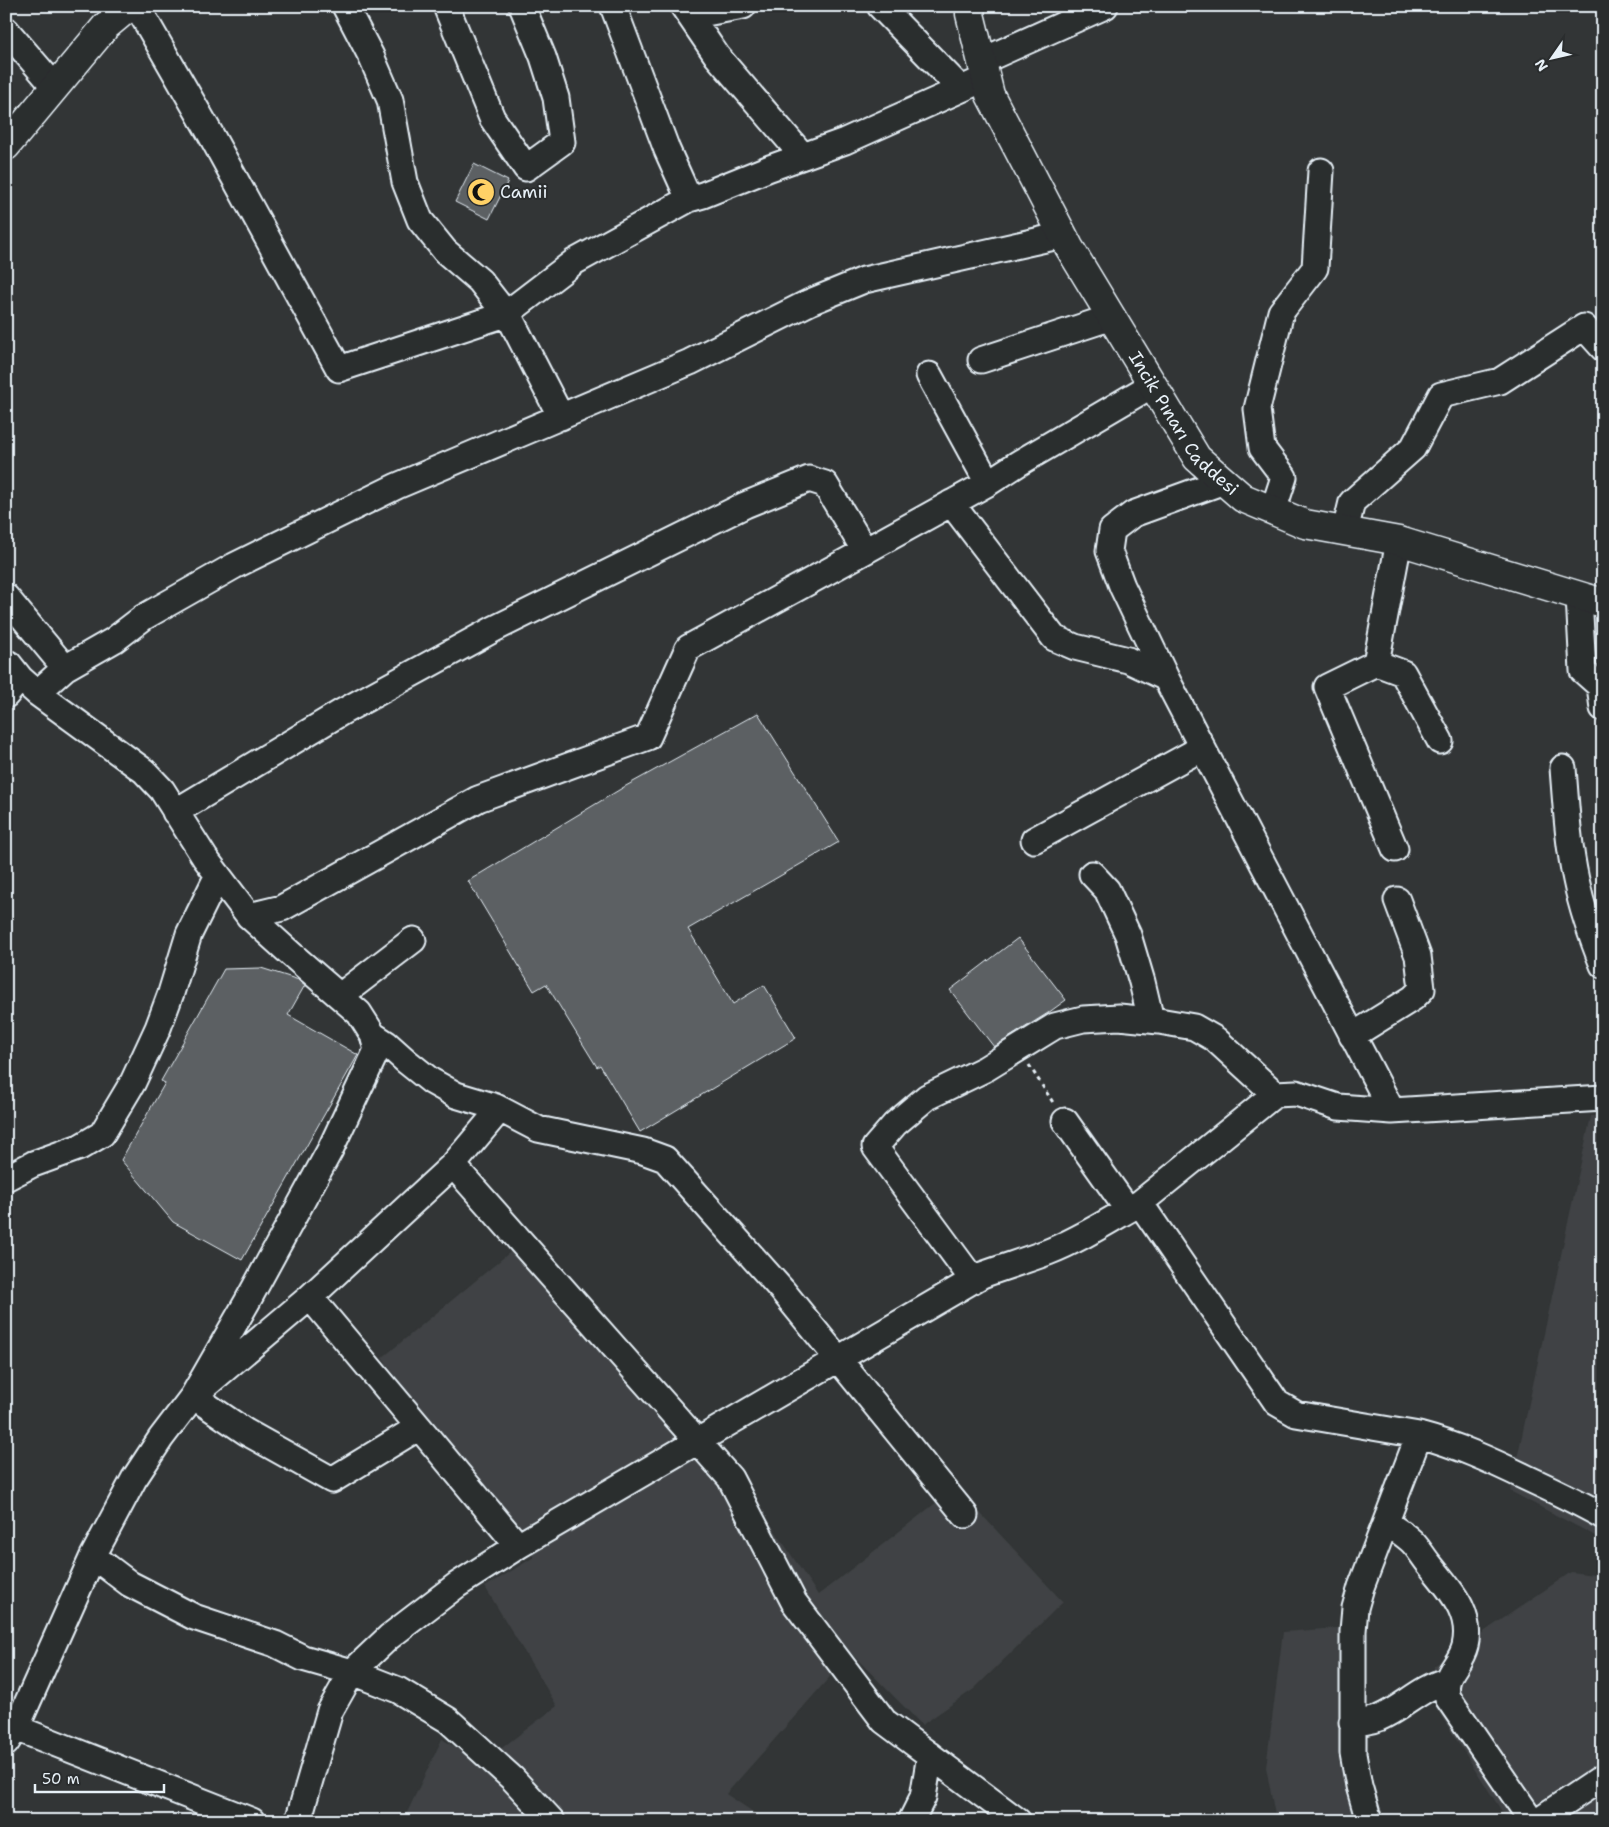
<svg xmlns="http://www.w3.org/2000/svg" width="1609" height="1827" font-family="'Shantell Sans',sans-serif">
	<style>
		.built { fill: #3f4244 }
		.building { fill: #5c6063; stroke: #e8f1f8 }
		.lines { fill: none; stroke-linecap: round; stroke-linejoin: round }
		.minor-casing { stroke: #e8f1f8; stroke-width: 29 }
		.major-casing { stroke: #e8f1f8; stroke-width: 31 }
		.path { stroke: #e8f1f8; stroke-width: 3; stroke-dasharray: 4 4; stroke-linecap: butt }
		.minor { stroke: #2a2d2e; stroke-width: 25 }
		.major { stroke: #2a2d2e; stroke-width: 28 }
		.labels { text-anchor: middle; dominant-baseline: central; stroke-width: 4; stroke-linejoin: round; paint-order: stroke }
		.poi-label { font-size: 18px; fill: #e8f1f8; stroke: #2a2d2e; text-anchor: start }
		.street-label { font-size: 18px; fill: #e8f1f8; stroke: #2a2d2e }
	</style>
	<rect width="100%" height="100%" fill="#323536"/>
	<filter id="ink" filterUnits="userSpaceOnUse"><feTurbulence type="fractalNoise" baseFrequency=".02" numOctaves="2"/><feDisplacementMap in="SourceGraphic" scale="10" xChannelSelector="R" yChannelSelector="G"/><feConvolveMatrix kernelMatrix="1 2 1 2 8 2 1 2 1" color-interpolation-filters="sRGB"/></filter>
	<g filter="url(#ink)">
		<path class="built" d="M1591,1116H1603V1540L1510,1491Z
			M532,1234L724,1454L818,1595L956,1487L1063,1602L974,1689L922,1725L851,1653L726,1794L767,1821H403L442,1739L482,1763L557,1706L485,1587L534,1557L382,1358Z
			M1571,1572L1594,1575L1603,1583V1821H1508L1435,1706L1434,1666Z
			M1363,1626L1362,1743L1379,1821H1276L1266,1767L1283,1632Z"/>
		<path class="building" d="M474,164L508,181L489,219L455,202Z
			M758,713L839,842L688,929L733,1004L764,985L796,1038L640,1132L600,1065L597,1067L546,984L534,991L468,881L624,787Z
			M1018,938L1066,1000L1048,1013L994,1047L950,990Z
			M261,968L299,980L305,985L288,1015L358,1055L242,1260L173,1222L121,1160L165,1083L161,1081L224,969Z"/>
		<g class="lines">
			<g class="minor-casing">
				<path id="minor" d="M137,6L211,135L339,369L506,314L574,262L689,199
					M345,6L371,56L390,100L405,182L420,220L445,251L480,281L512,322L561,417
					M446,6L492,118L526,168L562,142L556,98L543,57L522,6
					M613,6L667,150L689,199L703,195L770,168L845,141L986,78
					M683,6L717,56L803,156
					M880,6L961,89
					M690,16L743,6
					M6,30L55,87
					M982,61L1105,6
					M981,360L1112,317
					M929,375L988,483
					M1224,481L1133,514L1112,530L1109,551L1122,586L1166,678L1392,1111
					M951,503L1054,638L1075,647L1128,660L1166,678
					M1273,511L1284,477L1262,448L1257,409L1281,312L1315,268L1321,171
					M1345,531L1352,502L1413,448L1441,395L1500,381L1584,327L1603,348
					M1579,596L1583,671L1600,686L1603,708
					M6,597L65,668
					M1376,663L1403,673L1440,741
					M6,670L20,678L37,693L144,771L162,790L205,858L249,916L291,954L359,1013L373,1035L377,1050L330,1150L247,1302L193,1396L161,1438L134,1479L93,1556L16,1728L6,1743
					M37,693L65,668L114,640L144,617L234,566L397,486L690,362L810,302L864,280L1063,235
					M6,695L20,678L9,664
					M1563,768C1566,806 1568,843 1576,880C1582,909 1592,938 1603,965
					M175,812L342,712L494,629L745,505L809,479L825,484L865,551L988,483L1019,463L1152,385
					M1034,840L1202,748
					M1395,849L1327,687L1376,663L1399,541
					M1092,874L1107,890L1128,935L1142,982L1151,1020
					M249,916L282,908L478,799L648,737L688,648L865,551
					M340,996L413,940
					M373,1035L387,1044L406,1061L431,1081L456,1095L496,1107L538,1129L643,1151L665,1159L782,1290L965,1515
					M1352,1036L1413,998L1422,989L1418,956L1397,900
					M500,1109L453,1165L310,1297L193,1396L246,1432L332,1480L419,1427L518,1546
					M1065,1121L1128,1210
					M453,1165L730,1478L794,1602L884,1721L1018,1821
					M6,1178L33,1164L80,1147L102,1134L133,1082L158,1028L171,993L189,934L218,875
					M1140,1203L1277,1403L1296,1414L1419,1435C1457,1445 1492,1461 1527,1478C1553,1490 1578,1502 1603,1516
					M973,1280L875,1147L895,1124L927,1097L985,1069L1055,1026L1083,1019L1119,1017L1159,1021L1194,1027L1215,1039L1275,1094
					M310,1297L419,1427
					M1386,1523C1394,1528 1402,1533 1409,1539C1417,1545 1423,1557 1430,1565C1449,1589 1473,1612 1465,1646C1460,1667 1441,1674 1448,1698L1532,1821
					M93,1556L130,1584L194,1617L275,1644L303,1658L352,1672L398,1690L448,1720L513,1779L552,1821
					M1352,1722C1361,1722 1370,1722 1379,1718C1403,1708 1421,1687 1447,1681
					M6,1724L252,1821
					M298,1821L330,1711L352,1672L389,1637L457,1585L518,1546L982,1275C1004,1267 1027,1260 1048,1252C1081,1239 1110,1220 1140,1203L1275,1094L1296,1093L1338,1107L1392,1111L1603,1098
					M911,1821L923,1797L930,1755
					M1369,1821L1359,1786L1353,1753V1631L1355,1608L1361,1587L1419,1435
					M1537,1821L1603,1777"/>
			</g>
			<g class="major-casing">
				<g id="major">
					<path id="s1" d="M971,6L970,14L990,95L1069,247L1197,458L1243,498L1305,524L1399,541L1603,603"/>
					<path d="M6,146L106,26L130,6"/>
				</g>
			</g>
			<path class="path" d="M1029,1065L1054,1104"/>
			<use href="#minor" class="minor"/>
			<use href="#major" class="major"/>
		</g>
	</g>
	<defs>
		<g id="mosque-disc" transform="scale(1.4375)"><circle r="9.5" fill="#ffd166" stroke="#2a2d2e"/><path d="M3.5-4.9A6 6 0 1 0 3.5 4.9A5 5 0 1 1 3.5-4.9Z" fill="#111"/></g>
	</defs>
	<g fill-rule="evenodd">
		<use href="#mosque-disc" x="481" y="192"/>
	</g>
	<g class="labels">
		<g class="poi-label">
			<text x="500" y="192">Camii</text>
		</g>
		<g class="street-label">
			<text stroke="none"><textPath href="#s1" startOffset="474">Incik Pınarı Caddesi</textPath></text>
		</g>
	</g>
	<rect width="1609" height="1827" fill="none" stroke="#2a2d2e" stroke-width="25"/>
	<rect x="12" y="12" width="1584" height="1802" fill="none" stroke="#e8f1f8" stroke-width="2" filter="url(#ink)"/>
	<g transform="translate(1552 58) rotate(236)" stroke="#2a2d2e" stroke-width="4" paint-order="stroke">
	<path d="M0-4L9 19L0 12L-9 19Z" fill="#e8f1f8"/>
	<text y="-8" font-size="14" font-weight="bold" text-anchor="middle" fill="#e8f1f8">N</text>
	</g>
	<path d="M35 1784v8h129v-8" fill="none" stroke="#e8f1f8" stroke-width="2.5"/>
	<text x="42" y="1784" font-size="15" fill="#e8f1f8" stroke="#2a2d2e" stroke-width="4" paint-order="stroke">50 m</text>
</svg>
